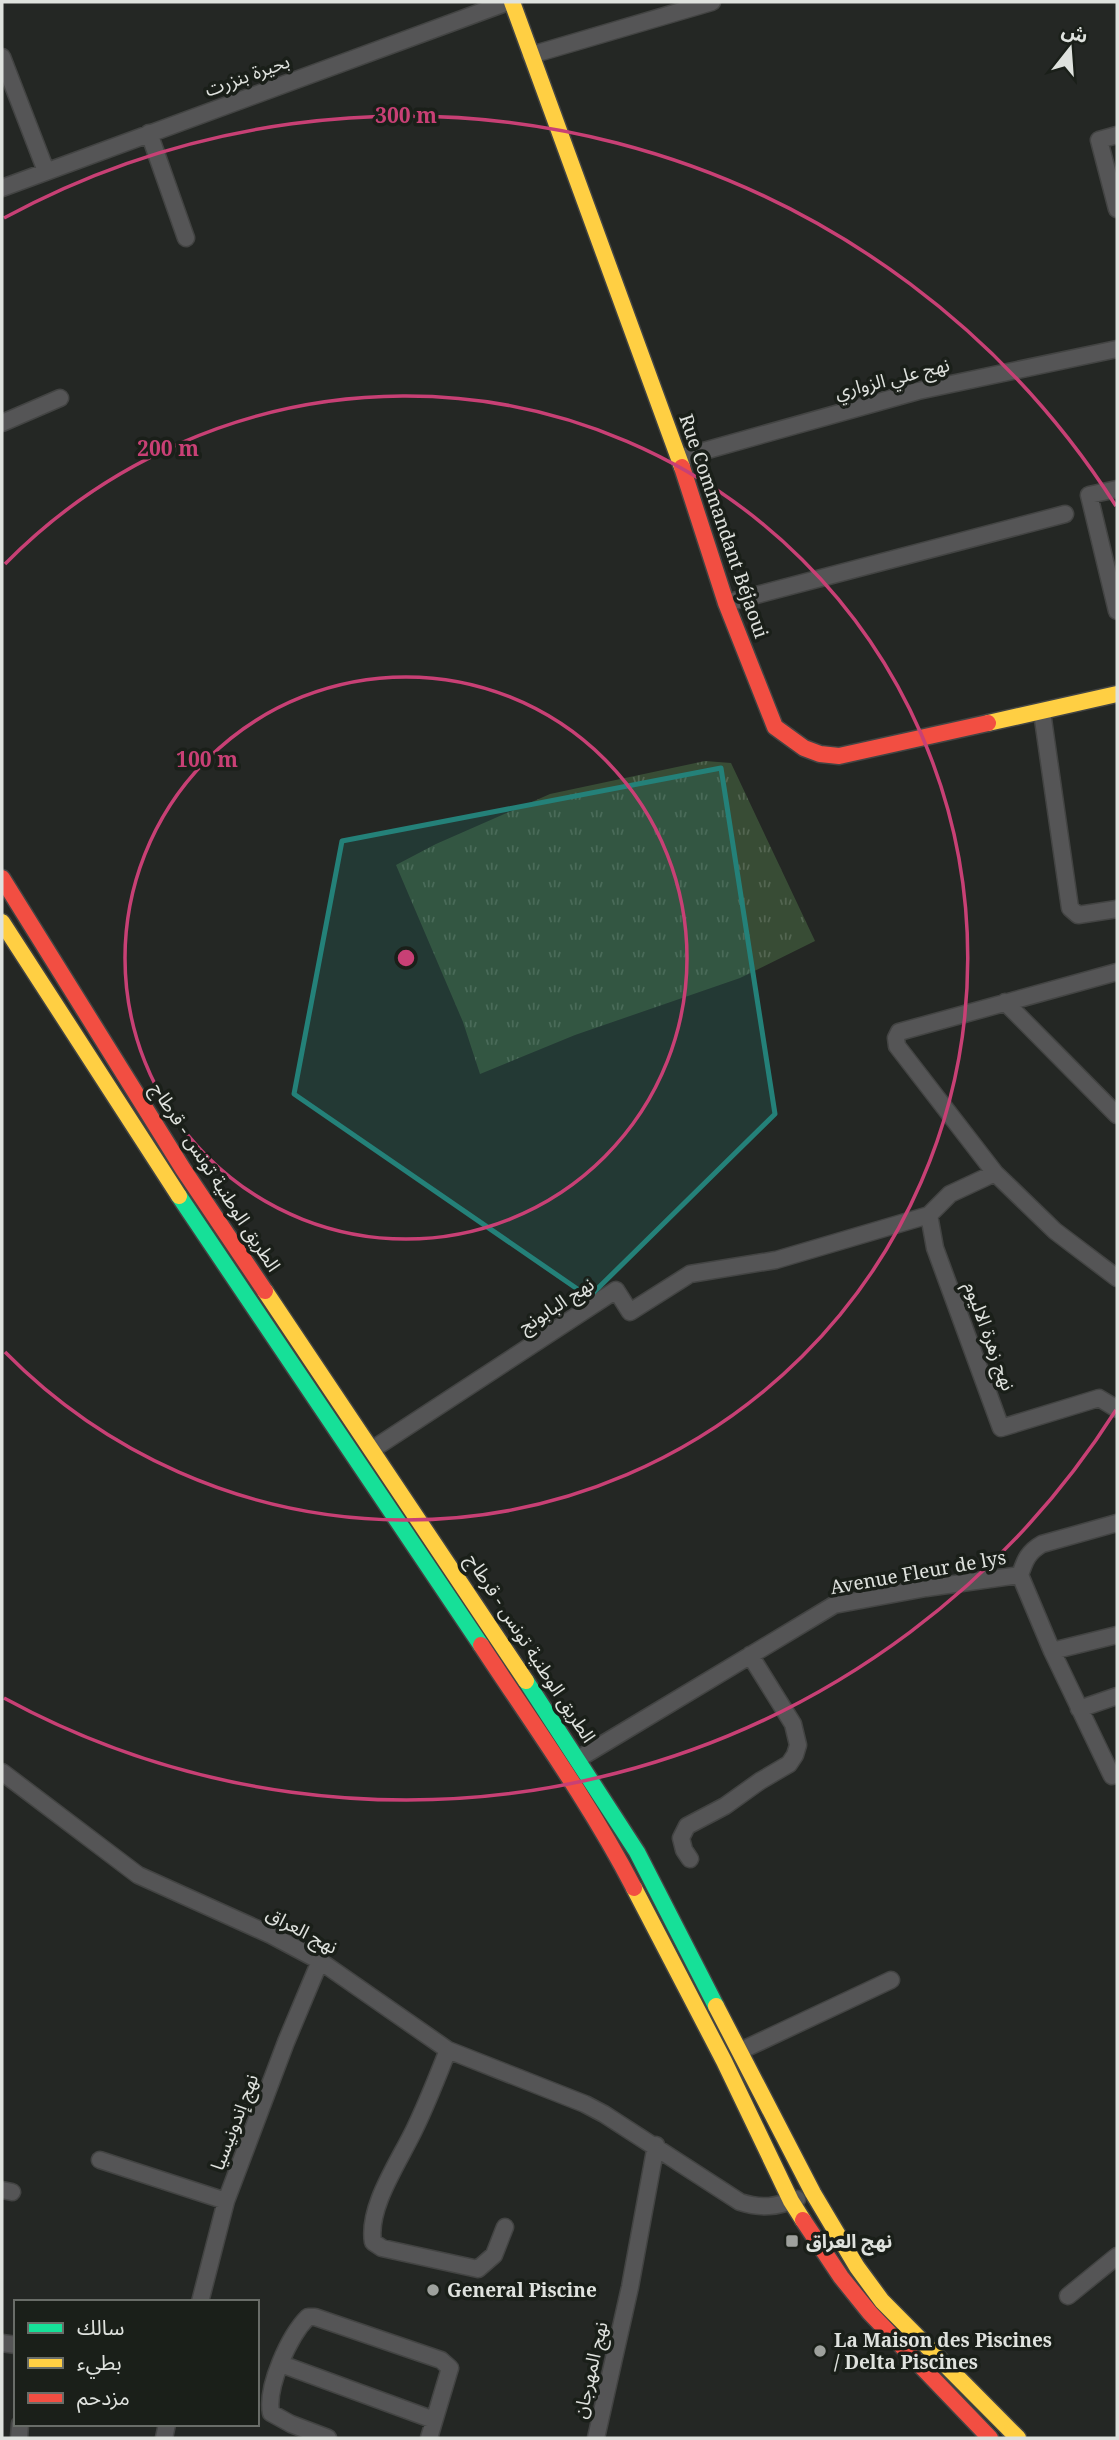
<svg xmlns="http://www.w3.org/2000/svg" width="1119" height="2440" font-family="'Noto Serif','Noto Sans Arabic',serif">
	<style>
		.grass { fill: url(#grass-tufts) }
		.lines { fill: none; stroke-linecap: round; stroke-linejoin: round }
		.street-casing { stroke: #434443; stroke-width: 19 }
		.fast-casing { stroke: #434443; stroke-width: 19 }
		.slow-casing { stroke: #434443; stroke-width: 19 }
		.jam-casing { stroke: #434443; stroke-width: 19 }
		.street { stroke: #555556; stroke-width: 16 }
		.fast { stroke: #16e098; stroke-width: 16 }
		.slow { stroke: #ffcf43; stroke-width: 16 }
		.jam { stroke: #f24e42; stroke-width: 16 }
		.marked { fill: #248179; fill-opacity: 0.2; stroke: #248179; stroke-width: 5; stroke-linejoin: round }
		.ring { fill: none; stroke: #c84075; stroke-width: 3.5 }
		.poi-dot { fill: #9ea19d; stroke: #1a1f19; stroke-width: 2.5 }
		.labels { text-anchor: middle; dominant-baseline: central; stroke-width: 7; stroke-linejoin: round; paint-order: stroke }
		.street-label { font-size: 19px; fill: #dfe2de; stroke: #1a1f19 }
		.poi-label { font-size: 19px; font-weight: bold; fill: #dfe2de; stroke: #1a1f19; text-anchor: start }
		.centre { fill: #c84075; stroke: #1a1f19; stroke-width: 3.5 }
		.ring-label { font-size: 21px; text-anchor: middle; font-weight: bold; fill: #c84075; stroke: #1a1f19; stroke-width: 7; stroke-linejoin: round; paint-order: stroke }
	</style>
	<defs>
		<pattern id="grass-tufts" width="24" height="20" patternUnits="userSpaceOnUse" patternTransform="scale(1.75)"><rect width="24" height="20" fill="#384c35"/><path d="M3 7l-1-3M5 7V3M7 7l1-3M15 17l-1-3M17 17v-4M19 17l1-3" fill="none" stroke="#546652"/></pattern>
	</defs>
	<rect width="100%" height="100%" fill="#242724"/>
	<path class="grass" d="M705,761L731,763L815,941L740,978L575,1035L480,1074L463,1022L396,865L436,844L550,794Z"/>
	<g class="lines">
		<g class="street-casing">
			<path id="street" d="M531,55L712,2
				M2,57L46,171
				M149,133L186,238
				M1117,135L1099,140L1117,209
				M2,188L508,2
				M2,423L60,398
				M679,458L918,391L1117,349
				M1117,489L1089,495L1117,611
				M726,603L1065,514
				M1042,712L1070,908L1078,915L1117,909
				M1117,972L899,1032L896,1038L897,1046L995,1173L1055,1231L1117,1278
				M1005,1002L1117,1115
				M995,1173L950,1194L929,1215L935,1248L1001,1428L1099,1398L1117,1409
				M373,1449L616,1290L630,1312L690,1274L776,1260L929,1215
				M1020,1575L1052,1651L1112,1776
				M1052,1651L1117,1635
				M1079,1709L1117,1696
				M578,1759L834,1605L926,1588L1020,1575C1025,1560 1028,1552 1042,1544L1117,1523
				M2,1772L138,1875L271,1935L320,1961L448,2050L585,2104L604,2114L740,2202C762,2209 776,2207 797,2199
				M690,1859L684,1850L681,1838L687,1826L725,1806L760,1781L789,1764L795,1755L798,1745L793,1724L750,1655
				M448,2050C438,2075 428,2101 416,2126C401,2159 367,2206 373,2242L382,2248L478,2269L494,2255L505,2227
				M740,2051L891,1980
				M100,2160L226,2201
				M2,2190L12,2192
				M1068,2296L1117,2256
				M200,2302L226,2201L286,2042L320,1961
				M2,2343L16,2345
				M281,2364L434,2420
				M19,2438L20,2424
				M164,2438L167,2424
				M328,2438L291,2424L271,2413C266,2387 289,2336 308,2317H315L441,2360L450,2368L429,2438
				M596,2438L630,2287L656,2145"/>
		</g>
		<g class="fast-casing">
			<path id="fast" d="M179,1196L481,1645
				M526,1681L637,1852L716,2006"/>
		</g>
		<g class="slow-casing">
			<path id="slow" d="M512,2L682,467
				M988,723L1117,694
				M2,922L179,1196
				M265,1291L526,1681
				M634,1888L724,2061L791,2201L803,2220
				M716,2006L813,2193L857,2267L882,2301L1018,2438"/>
		</g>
		<g class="jam-casing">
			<path id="jam" d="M682,467L726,603L775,727L804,748L820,754L839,756L988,723
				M2,878L183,1169L265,1291
				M481,1645C533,1724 590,1803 634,1888
				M803,2220L841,2277L870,2313L990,2438"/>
		</g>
		<use href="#street" class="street"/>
		<use href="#fast" class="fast"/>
		<use href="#slow" class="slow"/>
		<use href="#jam" class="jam"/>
	</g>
	<path class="marked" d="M721,768L775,1114L589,1297L294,1094L342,841Z"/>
	<g class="ring">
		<circle cx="406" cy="958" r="281"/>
		<path d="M5 564A562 562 0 1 1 5 1352"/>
		<path d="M1116 1410A842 842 0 0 1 4 1698M4 218A842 842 0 0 1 1116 506"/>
	</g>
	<g class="poi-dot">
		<rect x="785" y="2234" width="14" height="14" rx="3.5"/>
		<circle cx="433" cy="2290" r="7"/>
		<circle cx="820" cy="2351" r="7"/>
	</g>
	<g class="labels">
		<g class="street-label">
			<text transform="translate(247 75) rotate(-20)">بحيرة بنزرت</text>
			<text transform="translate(892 378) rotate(-14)">نهج علي الزواري</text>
			<text transform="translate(724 526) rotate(71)">Rue Commandant Béjaoui</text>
			<text transform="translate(216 1177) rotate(57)">الطريق الوطنية تونس - قرطاج</text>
			<text transform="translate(556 1305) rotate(-33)">نهج البابونج</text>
			<text transform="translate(990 1336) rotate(70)">نهج زهرة الاليوم</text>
			<text transform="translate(918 1572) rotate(-10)">Avenue Fleur de lys</text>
			<text transform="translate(531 1648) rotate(57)">الطريق الوطنية تونس - قرطاج</text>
			<text transform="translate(302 1930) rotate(28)">نهج العراق</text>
			<text transform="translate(234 2122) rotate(-69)">نهج إندونيسيا</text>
			<text transform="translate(590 2370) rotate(-77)">نهج المهرجان</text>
		</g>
		<g class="poi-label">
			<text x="806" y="2241">نهج العراق</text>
			<text x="447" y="2290">General Piscine</text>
			<text x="834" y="2340">La Maison des Piscines<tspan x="834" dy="22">/ Delta Piscines</tspan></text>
		</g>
	</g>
	<circle cx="406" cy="958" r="10" class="centre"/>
	<g class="ring-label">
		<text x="406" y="123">300 m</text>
		<text x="168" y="456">200 m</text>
		<text x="207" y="767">100 m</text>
	</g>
	<rect width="1119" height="2440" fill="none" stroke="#dfe2de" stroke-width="7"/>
	<rect x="14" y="2300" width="245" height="126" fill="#1a1f19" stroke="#696d68" stroke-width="2"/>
	<rect x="28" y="2323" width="35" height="10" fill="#16e098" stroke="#696d68" stroke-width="2"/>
	<text x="77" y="2335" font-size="21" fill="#dfe2de">سالك</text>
	<rect x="28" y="2358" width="35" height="10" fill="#ffcf43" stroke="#696d68" stroke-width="2"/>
	<text x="77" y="2370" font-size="21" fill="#dfe2de">بطيء</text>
	<rect x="28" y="2393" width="35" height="10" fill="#f24e42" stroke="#696d68" stroke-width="2"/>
	<text x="77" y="2405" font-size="21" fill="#dfe2de">مزدحم</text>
	<g transform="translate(1070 49) rotate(17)" stroke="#1a1f19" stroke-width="5" paint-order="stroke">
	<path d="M0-5L12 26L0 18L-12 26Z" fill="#dfe2de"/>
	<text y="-10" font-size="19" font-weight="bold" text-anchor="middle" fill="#dfe2de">ش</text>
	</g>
</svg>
